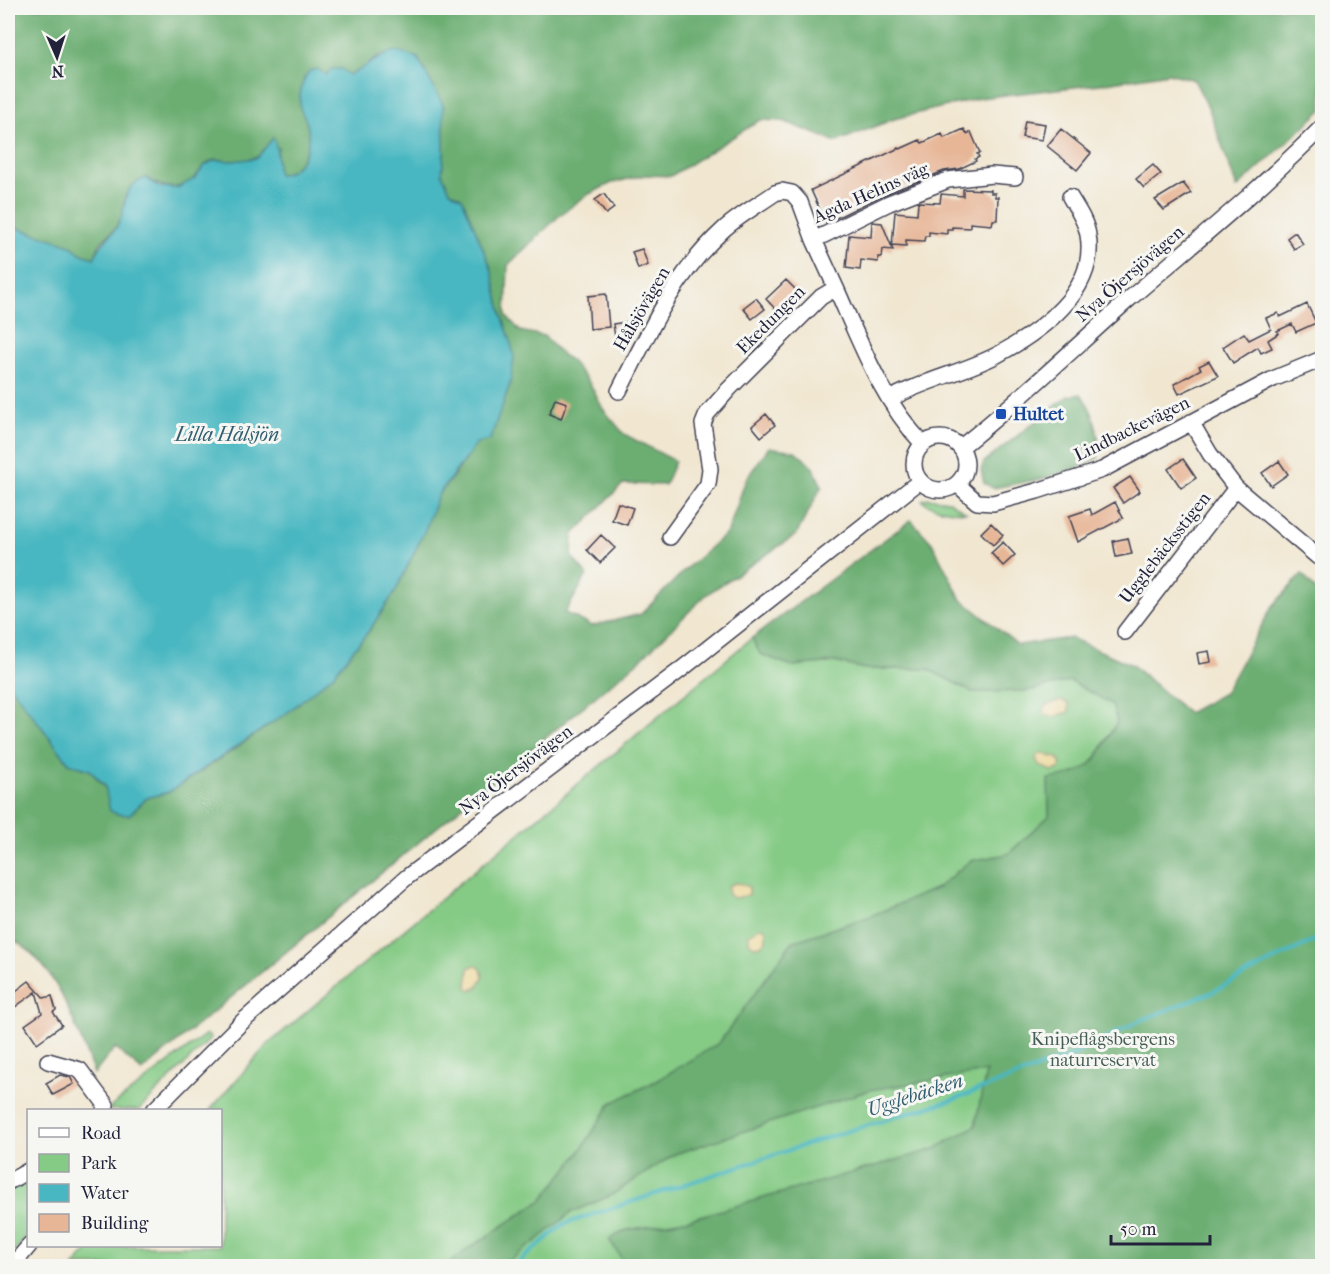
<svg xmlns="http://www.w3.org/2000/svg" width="1330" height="1274" font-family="'IM FELL French Canon',serif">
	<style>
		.green { fill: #85ca85; stroke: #547660; stroke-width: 1.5 }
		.forest { fill: #6cae72; stroke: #476856; stroke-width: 1.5 }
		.sand { fill: #eeda9e; stroke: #887e6c; stroke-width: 1.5 }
		.water { fill: #49b7c1; stroke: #366c7e; stroke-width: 1.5 }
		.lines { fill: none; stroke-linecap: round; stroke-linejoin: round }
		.stream { stroke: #49b7c1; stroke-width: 4 }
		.building { fill: #e7b697 }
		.minor-casing { stroke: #414052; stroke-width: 18 }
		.minor { stroke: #fff; stroke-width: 15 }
		.transit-dot { fill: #1a4fb4; stroke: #f6f6f2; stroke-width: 2 }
		.labels { text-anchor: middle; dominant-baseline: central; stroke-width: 6; stroke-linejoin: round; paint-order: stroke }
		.street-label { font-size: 18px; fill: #22223b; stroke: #f6f6f2 }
		.transit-label { font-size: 18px; font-weight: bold; fill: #164399; stroke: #f6f6f2; text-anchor: start }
		.park-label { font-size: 18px; fill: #455d55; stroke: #f6f6f2 }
		.water-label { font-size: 20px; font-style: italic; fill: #325e71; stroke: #f6f6f2 }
	</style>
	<rect width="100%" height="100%" fill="#f6f6f2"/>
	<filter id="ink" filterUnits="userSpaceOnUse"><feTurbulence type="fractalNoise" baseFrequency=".0167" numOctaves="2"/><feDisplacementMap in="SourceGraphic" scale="12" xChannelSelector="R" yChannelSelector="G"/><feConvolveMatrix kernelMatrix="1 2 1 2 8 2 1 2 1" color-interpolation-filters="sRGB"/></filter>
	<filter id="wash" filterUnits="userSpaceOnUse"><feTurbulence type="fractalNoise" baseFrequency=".008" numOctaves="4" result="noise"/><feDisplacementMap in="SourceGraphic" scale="24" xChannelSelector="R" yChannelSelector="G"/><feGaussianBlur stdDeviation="1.35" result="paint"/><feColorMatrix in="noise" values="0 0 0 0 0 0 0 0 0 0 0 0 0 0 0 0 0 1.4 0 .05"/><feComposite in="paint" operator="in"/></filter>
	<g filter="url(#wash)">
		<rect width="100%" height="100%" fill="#f1e7d1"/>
		<path class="green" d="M928,498L949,501L966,512C951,511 933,510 922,500Z
			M752,638L760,654L792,666L835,662L865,669H928L972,692L1027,691L1070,681L1112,704L1117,722L1092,764L1322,1266H74L92,1246H220V1110H210L267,1045Z
			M206,1034L211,1038L139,1110H110L111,1107Z
			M28,1179V1235L8,1259V1190Z"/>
		<path class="forest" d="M8,8H1322V110L1237,188L1209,109L1194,80L1169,73L1100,84L980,98L894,119L836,142L783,121L760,120L671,176L645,175L612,183L587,195L559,216L508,265L506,315L520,331L544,336L560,353L571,361L590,384L603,409L624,434L675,461L665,485L623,484L573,535L572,557L587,575L565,613L592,626L641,614L689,566L728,532L746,479L769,447L795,451L812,466L822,486L796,535L707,594L641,659L142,1071L115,1048L94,1074C77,1030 58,967 17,942L8,945V683L69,763L90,770L129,815L147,798L169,792L232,751L288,712L333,675L368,632L395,592L425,530L438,495L455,474L499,412L510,384V339L502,315L491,268L462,198L450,191L442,174L444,151L443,105L382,54L359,71L349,75L341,69L325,75L304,78C302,88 299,97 300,106C301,112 304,114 306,119C314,143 303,170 279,175L275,162L278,148C263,155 250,161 233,161C227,161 220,159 214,160C206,162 202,169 197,175C182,193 163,189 146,178L125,196L122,217L116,227L100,244L94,259L82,254L68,244L17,228L8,216Z
			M1081,394C1094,411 1101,436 1098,458L1074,469L1042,479L993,488L984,483L981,470L984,462L1068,396Z
			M911,520L932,543L961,599L1018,645L1071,638L1132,665L1188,713L1224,693L1272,607L1302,574L1322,597V1266H626L609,1239L627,1230L690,1219L935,1149L975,1126L986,1072L870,1090L675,1154L610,1196L572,1212L535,1242L502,1266H446L472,1246L542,1200L579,1153L611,1103L656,1081L719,1043L792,942L868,917L937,888L970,861L1008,854L1049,816L1048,779C1093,774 1097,759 1117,722L1112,704L1070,681L1027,691L972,692L928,669H865L835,662L792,666L760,654L752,638Z"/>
		<path class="sand" d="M1061,700L1069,704V712L1053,717L1044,714L1045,706Z
			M1043,753L1049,756L1058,758L1061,764L1059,769L1053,771L1040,766L1036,759L1038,755Z
			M738,883L749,887V895L735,898L729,896L728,887L732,884Z
			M759,927H763L766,930V941L761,945L754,946L749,942V935Z
			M475,965L481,969L483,977L477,988L470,990L467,987L469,968Z"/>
		<path class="water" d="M395,51L418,58L443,105L444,151L442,174L450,191L462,198L491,268L502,315L510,339L514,357L510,384L490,440L477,443L438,495L425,530L395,592L368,632L333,675L288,712L169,792L147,798L129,815L118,814L110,811L105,786L90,770L69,763L8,683V216L17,228L68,244L82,254L94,258C101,243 107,240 116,228C130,208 117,188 146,178L159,187L177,188L194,179L205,165L215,160L233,161L257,158L273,138C280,152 275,159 278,175C303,171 312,146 307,124C306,118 301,113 300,107C299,94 302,81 309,71L318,69L325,75L332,69H341L349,75C366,68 377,56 395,51Z"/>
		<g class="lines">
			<path class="stream" d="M514,1266L564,1224L838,1134L949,1101L1071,1056L1139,1021L1210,993L1294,950L1322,937"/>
		</g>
		<g id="blocks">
			<path class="building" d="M1025,121L1045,124L1042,140L1022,137Z
				M964,129L967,134L971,132L980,153L977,154L979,157L975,159L976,161L959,169L944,171L885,194L826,223L811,190L899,148L900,149L920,140L922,143L942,134L944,138Z
				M1061,129L1091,153L1077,170L1047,146Z
				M1153,165L1161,174L1144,188L1136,179Z
				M1183,183L1191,193L1164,210L1155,200Z
				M963,189L991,190V193H995V197H998L997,220H993L992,225L970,223V228L952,227V229H947V234L929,232V236H925L924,241L906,240V246L892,245L895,212L917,214L918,202L940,203L941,194L963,196Z
				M604,194L614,208L606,214L595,200Z
				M872,222L882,223L893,250L883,249L882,257H878V262L861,260L860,270L846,268L849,235L871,237Z
				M1295,232L1303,244L1294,249L1287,238Z
				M642,249L648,265L638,269L632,252Z
				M786,280L801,295L780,314L766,299Z
				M606,294L609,327L590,329L588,296Z
				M756,298L765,309L752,319L743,308Z
				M1307,304L1316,323L1296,332L1292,324L1277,331L1279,333L1268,340L1272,348L1261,353L1258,347L1233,363L1223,347L1244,333L1249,340L1271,329L1266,318L1278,313L1280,317Z
				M627,322L629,336L615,337L613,324Z
				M1209,361L1218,376L1179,394L1174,384L1201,369L1199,366Z
				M555,399L567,403L561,419L549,414Z
				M766,414L775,425L761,437L752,426Z
				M1183,459L1196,478L1181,488L1168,469Z
				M1279,461L1288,474L1271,486L1262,473Z
				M1130,477L1140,491L1123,503L1113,488Z
				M1115,502L1123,518L1078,542L1069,516L1090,509L1092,515Z
				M618,503L633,508L627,525L612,520Z
				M991,523L1003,535L993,545L981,533Z
				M601,535L615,548L600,563L587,550Z
				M1128,538L1132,554L1116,557L1113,541Z
				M1003,542L1015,555L1003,566L991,553Z
				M1209,651L1211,662L1199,664L1197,653Z
				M29,981L44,998L52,996L56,1010L53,1012L62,1025L37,1043L25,1025L42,1013L36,992L8,1012V997Z
				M60,1075L70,1077L74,1084L53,1095L46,1083Z"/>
		</g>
	</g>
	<g filter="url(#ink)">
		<use href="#blocks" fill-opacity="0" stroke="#414052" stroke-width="1.5"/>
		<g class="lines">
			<g class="minor-casing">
				<path id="minor" d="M814,240L889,203L948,180L992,175L1015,177
					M619,391C648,334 674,275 723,230C738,216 758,205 775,193L782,191L792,193L800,202L814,240L836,288
					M890,399C924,380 962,373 997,355C1040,332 1098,291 1088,235C1086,221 1077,209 1070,197
					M1191,422L1210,454L1236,488L1318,557
					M914 464a26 26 0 1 1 52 0a26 26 0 1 1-52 0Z
					M961,447C1019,401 1073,349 1128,300C1194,243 1261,189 1322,127
					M957,484L977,502L993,503L1037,491L1102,470L1273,379L1322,359
					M670,537L708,484L710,469L703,424L707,414L729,389L821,297L836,288C860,342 882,401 923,444
					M1125,632L1236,488
					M48,1061L80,1070L106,1105L104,1110
					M154,1110L242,1022L407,877L683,668L920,481
					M8,1182L28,1171
					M12,1266L29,1246"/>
			</g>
			<use href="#minor" class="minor"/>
		</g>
	</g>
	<rect class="transit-dot" x="995" y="408" width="12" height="12" rx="3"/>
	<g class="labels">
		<g class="street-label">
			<text transform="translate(871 193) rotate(-24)">Agda Helins väg</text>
			<text transform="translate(1130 274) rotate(-41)">Nya Öjersjövägen</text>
			<text transform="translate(642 309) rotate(-60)">Hålsjövägen</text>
			<text transform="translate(771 320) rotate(-45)">Ekedungen</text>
			<text transform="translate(1132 429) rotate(-26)">Lindbackevägen</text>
			<text transform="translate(1165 548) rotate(-52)">Ugglebäcksstigen</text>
			<text transform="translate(516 770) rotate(-37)">Nya Öjersjövägen</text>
		</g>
		<g class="transit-label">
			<text x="1013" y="414">Hultet</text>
		</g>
		<g class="park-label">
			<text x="1103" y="1039">Knipeflågsbergens<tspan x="1103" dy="21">naturreservat</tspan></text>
		</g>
		<g class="water-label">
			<text x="227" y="434">Lilla Hålsjön</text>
			<text transform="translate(915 1095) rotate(-18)">Ugglebäcken</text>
		</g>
	</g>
	<rect width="1330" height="1274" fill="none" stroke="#f6f6f2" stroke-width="30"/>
	<rect x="27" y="1109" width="195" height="138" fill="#f6f6f2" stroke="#a1a1a9" stroke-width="1.5"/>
	<rect x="39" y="1128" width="30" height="9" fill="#ffffff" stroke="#a1a1a9" stroke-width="1.5"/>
	<text x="81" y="1139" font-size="18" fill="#22223b">Road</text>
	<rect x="39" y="1154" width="30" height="18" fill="#85ca85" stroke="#a1a1a9" stroke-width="1.5"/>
	<text x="81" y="1169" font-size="18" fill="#22223b">Park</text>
	<rect x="39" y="1184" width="30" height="18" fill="#49b7c1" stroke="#a1a1a9" stroke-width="1.5"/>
	<text x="81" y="1199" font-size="18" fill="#22223b">Water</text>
	<rect x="39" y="1214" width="30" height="18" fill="#e7b697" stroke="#a1a1a9" stroke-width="1.5"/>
	<text x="81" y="1229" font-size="18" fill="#22223b">Building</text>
	<g transform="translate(57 57) rotate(177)" stroke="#f6f6f2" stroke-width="4.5" paint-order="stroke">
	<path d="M0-4.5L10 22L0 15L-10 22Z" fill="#22223b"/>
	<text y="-9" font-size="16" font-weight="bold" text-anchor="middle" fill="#22223b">N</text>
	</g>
	<path d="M1111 1235v9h99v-9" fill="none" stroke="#22223b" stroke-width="3"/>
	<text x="1120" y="1235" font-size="18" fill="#22223b" stroke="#f6f6f2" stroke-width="4.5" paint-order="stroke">50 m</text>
</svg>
